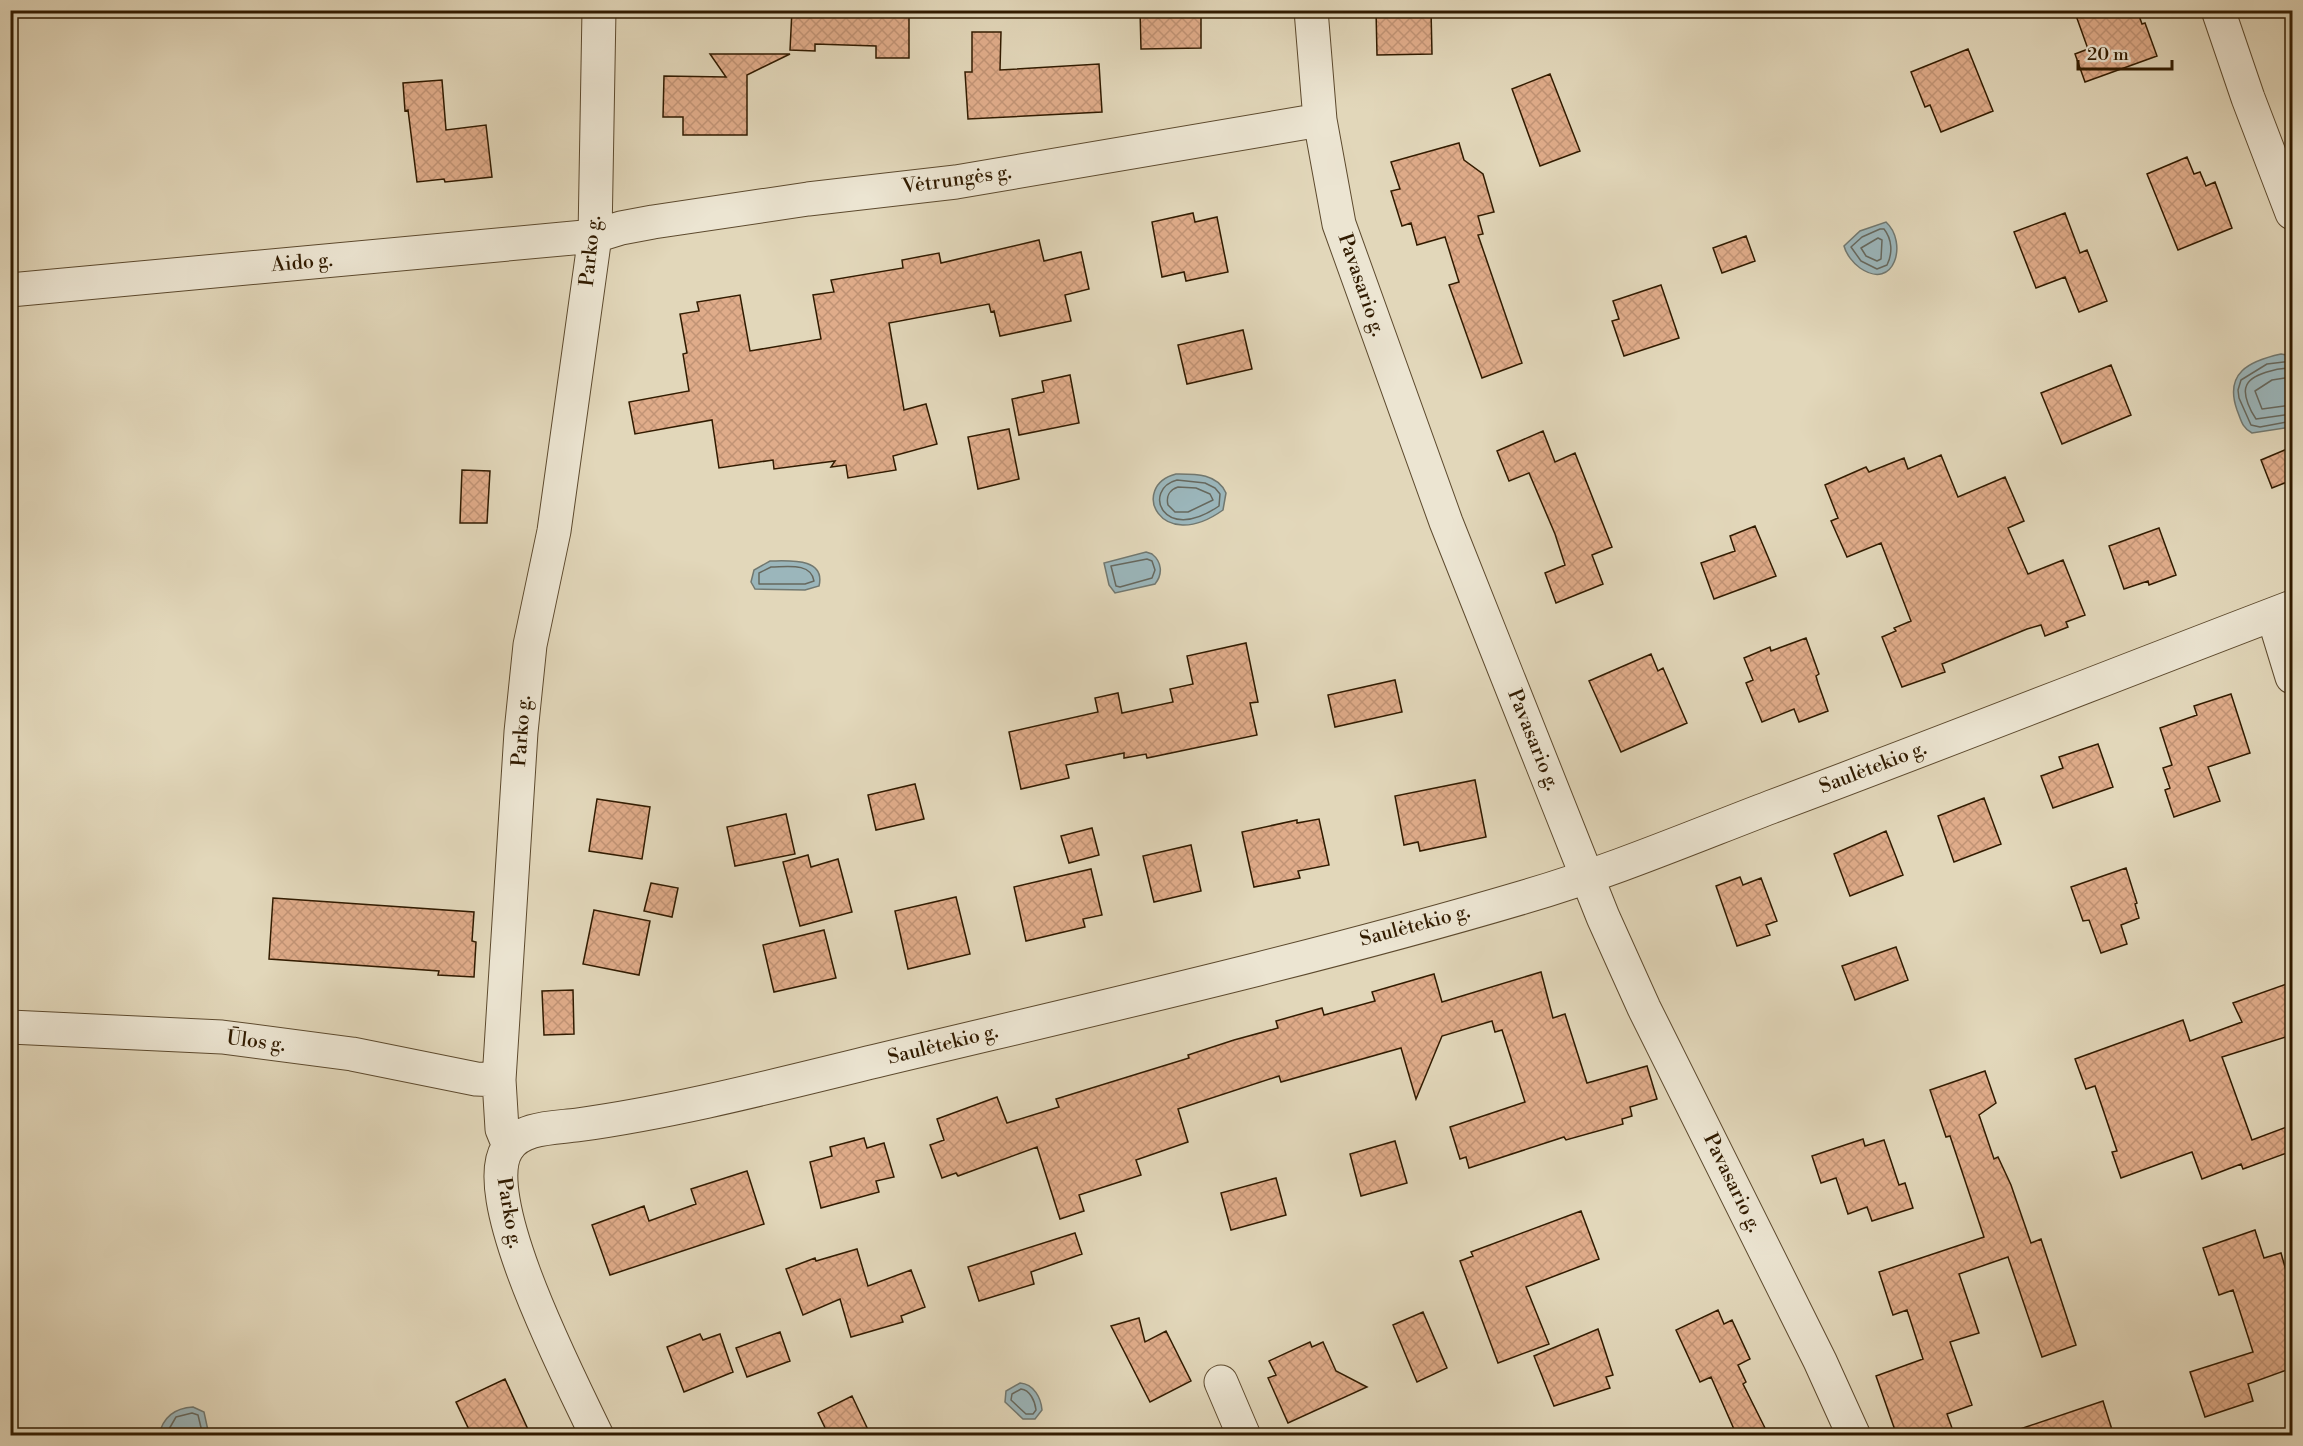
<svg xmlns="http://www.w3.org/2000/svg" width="2303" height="1446" font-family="'Libre Bodoni',serif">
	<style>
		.water { fill: #9bb6bb; stroke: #717870; stroke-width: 1.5 }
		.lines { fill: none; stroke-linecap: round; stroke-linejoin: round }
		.shore { stroke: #66685e; stroke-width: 1.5 }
		.building { fill: url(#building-cross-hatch); stroke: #311b00; stroke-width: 1.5 }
		.street-casing { stroke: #5d4a2e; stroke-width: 35 }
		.street { stroke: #ece5d2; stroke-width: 33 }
		.labels { text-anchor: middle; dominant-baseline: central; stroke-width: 4.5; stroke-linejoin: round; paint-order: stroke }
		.street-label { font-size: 20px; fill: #311b00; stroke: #ece5d2 }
	</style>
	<defs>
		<pattern id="building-cross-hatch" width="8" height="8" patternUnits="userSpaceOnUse" patternTransform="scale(1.5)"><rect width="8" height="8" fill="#e0ac8a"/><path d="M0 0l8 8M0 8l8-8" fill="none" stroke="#c19375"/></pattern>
	</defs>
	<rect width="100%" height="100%" fill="#e2d7ba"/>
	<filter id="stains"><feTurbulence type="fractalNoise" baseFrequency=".00333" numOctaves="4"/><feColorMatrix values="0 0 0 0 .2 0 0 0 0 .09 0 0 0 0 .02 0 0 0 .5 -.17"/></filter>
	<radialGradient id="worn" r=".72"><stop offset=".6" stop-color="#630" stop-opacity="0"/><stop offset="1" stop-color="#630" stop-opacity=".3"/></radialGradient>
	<path class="water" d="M1886,222C1908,242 1895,292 1860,268C1853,263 1846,254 1844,246L1860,231Z
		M2281,354L2292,356V427L2252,433C2242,428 2241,420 2237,410C2224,373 2249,361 2281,354Z
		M1176,474C1194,474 1217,473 1226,493L1223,510C1160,555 1129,486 1176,474Z
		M1146,552L1152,554C1162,562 1163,574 1155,584L1115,593L1109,585L1104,563Z
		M770,561C788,561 826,557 819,586L805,590L755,589L751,582L754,570Z
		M1020,1383C1034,1384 1041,1398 1042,1410L1035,1419H1023L1005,1402L1006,1391Z
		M193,1407L204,1412L209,1435H159C163,1417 175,1408 193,1407Z"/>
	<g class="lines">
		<path class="shore" d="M1880,229H1884C1892,239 1893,253 1887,265L1877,269L1861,261L1851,247L1862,237Z
			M1878,238L1882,240L1881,259L1877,261L1866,256L1861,248Z
			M2292,361L2267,364L2241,380L2238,390L2239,398L2251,425L2260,427L2292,421
			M2292,368C2280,368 2250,373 2246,387C2243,396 2251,412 2256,419L2292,414
			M2292,377L2272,380L2255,391L2262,409L2292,405
			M1177,480L1205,483L1215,488L1220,494L1219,506C1162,545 1142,489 1177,480Z
			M1178,487L1196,488L1210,494L1213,500L1188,512H1175L1168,505C1166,497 1169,490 1178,487Z
			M1147,559L1152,561L1155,570L1152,578L1120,587L1116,586L1111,566Z
			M771,567C786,567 811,562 814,581L805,584H759V573Z
			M1021,1389C1030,1390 1035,1401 1036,1410L1033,1414H1026L1011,1400L1012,1394Z
			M165,1436L176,1417L192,1413L198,1415L203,1436"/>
	</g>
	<path class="building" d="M792,10H909V58H876V46L815,44V51L790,50Z
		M1140,10H1201V48L1141,49Z
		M1376,10H1431L1432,54L1377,55Z
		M2074,10H2137L2142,24L2145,23L2157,56L2085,82L2075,54L2088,49Z
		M972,32H1001L1000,70L1099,64L1102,112L968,119L965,72H972Z
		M1968,49L1993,111L1941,132L1930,105L1925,107L1911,72Z
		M710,54H790L747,75V135H683V117H663L664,76L726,77Z
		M1550,74L1580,151L1540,166L1512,89Z
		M442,80L446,130L486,125L492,177L445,182L444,179L417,182L408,110L405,111L403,83Z
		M1459,143L1464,160L1483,174L1494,212L1478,216L1483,234L1478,235L1522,363L1482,378L1449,285L1459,282L1445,237L1417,245L1411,223L1402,226L1391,191L1400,189L1391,162Z
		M2187,157L2194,174L2200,172L2206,186L2215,182L2232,228L2178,250L2147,174Z
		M1193,213L1195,222L1217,217L1228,272L1186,281L1184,272L1162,277L1152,222Z
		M2065,213L2080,253L2087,250L2107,301L2079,312L2065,277L2036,288L2014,232Z
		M1746,236L1755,261L1722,273L1713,248Z
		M1039,240L1044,261L1081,252L1089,289L1065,295L1071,321L1000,336L994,311L991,312L989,304L889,323L904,410L926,404L937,444L893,456L896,470L848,478L846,465L831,467L835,461L774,469L773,460L719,468L712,420L635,434L629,402L689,391L683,354L687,353L680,314L699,311L697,302L740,295L750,351L821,339L813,295L834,292L831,280L903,268L902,260L939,253L941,263Z
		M1661,285L1679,338L1624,356L1612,321L1619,319L1613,301Z
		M1243,330L1252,369L1187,384L1178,345Z
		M2111,365L2131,415L2062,444L2041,393Z
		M1070,375L1079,423L1019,435L1012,399L1044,392L1042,381Z
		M1009,429L1019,479L978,489L968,437Z
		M1543,431L1555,462L1575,453L1612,547L1592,555L1603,584L1556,603L1545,573L1565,565L1555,534L1529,473L1509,481L1497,451Z
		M2292,447V480L2272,488L2261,460Z
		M1941,455L1958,497L2005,477L2024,521L2008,528L2028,574L2063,560L2085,615L2066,622L2068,627L2045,636L2041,625L2027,629L1942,664L1945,672L1902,687L1882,637L1896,631L1894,628L1911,621L1881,543L1847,557L1831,521L1838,518L1825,485L1866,467L1869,472L1904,458L1908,469Z
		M462,470L490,471L487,523H460Z
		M1755,526L1776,576L1714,599L1701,563L1735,551L1730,536Z
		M2159,528L2176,575L2149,585L2148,581L2124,589L2109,546Z
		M1806,638L1819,674L1816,676L1818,683L1828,711L1799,722L1794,709L1762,722L1746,683L1753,680L1744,658L1770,647L1771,651Z
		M1246,643L1258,702L1250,703L1257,735L1147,758L1146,754L1124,758V753L1066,765L1069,778L1021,789L1009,732L1098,712L1095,698L1118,693L1122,713L1173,702L1170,689L1193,684L1187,656Z
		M1651,654L1658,671L1663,668L1687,723L1621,752L1589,681Z
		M1395,680L1402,712L1335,727L1328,695Z
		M2231,694L2250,753L2208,767L2220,801L2174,817L2165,790L2170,788L2163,768L2172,765L2160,728L2197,715L2194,706Z
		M2098,744L2113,787L2053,808L2041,776L2063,768L2059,757Z
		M1475,780L1486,837L1420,851L1418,842L1404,845L1395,796Z
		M915,784L924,819L876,830L868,795Z
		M1984,798L2001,844L1954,862L1938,816Z
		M597,799L650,807L642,859L589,851Z
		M786,814L795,854L735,866L727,827Z
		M1319,819L1329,865L1298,871L1300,878L1254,887L1242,832L1297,820V823Z
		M1092,828L1099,855L1069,863L1061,836Z
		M1886,831L1903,875L1850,896L1834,854Z
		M1191,845L1201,891L1154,902L1143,856Z
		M808,855L811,867L838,859L852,912L800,926L783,862Z
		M2126,868L2137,903L2135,904L2139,918L2121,925L2127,944L2101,953L2089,920L2083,921L2071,887Z
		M1091,869L1102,915L1083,919L1085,927L1026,941L1014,887Z
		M1740,877L1743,885L1761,878L1777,921L1766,925L1770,935L1737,946L1716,886Z
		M651,883L678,888L672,917L644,911Z
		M956,897L970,954L908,969L895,911Z
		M273,898L474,912L472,941L476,942L474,977L438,975L439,971L269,959Z
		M594,910L650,921L639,975L583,964Z
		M824,930L836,978L774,992L763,945Z
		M1896,947L1908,980L1855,1000L1842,966Z
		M1541,972L1553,1018L1565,1014L1587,1083L1647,1066L1657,1099L1630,1107L1632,1116L1622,1119L1623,1124L1566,1140L1564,1137L1469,1168L1466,1157L1460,1159L1450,1127L1525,1102L1502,1030L1495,1032L1492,1021L1442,1036L1416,1099L1401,1048L1281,1082L1279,1076L1178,1109L1188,1142L1136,1160L1141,1175L1079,1195L1084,1211L1060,1219L1037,1147L958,1176L956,1173L942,1178L930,1145L944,1140L937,1119L997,1097L1007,1123L1059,1107L1056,1099L1189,1058L1188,1055L1234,1040L1278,1028L1276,1021L1322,1008L1324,1015L1375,1001L1372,992L1434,974L1442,1002Z
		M2292,982V1035L2222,1057L2252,1140L2292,1125V1151L2243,1169L2241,1164L2202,1179L2192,1152L2121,1178L2112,1152L2117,1151L2095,1086L2086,1089L2075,1059L2183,1020L2190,1041L2242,1022L2233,1003Z
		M573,990L574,1034L544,1035L542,991Z
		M1985,1071L1996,1103L1979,1115L1994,1159L1998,1157L2011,1185L2031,1243L2041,1239L2076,1345L2042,1357L2008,1257L1959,1274L1979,1333L1950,1342L1972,1405L1947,1414L1953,1431L1938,1436H1897L1876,1376L1923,1359L1907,1310L1893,1315L1879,1272L1984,1237L1950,1136L1946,1137L1930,1090Z
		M864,1138L867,1148L884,1143L894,1177L876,1181L879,1192L821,1208L810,1162L832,1156L830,1147Z
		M1863,1139L1865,1146L1884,1140L1899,1185L1905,1183L1913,1208L1872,1221L1867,1207L1848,1214L1836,1178L1821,1183L1812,1156Z
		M1395,1141L1407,1183L1361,1196L1350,1154Z
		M747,1171L764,1224L610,1275L592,1225L644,1206L649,1221L696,1204L691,1189Z
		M1276,1178L1286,1215L1231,1230L1221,1193Z
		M1581,1211L1599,1259L1526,1287L1549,1344L1498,1363L1460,1261L1473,1256L1471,1252Z
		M2255,1230L2264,1258L2281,1253L2287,1274L2292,1272V1368L2248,1384L2253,1401L2205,1417L2190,1372L2253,1352L2233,1290L2219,1295L2203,1248Z
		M1075,1233L1082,1254L1031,1272L1034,1284L979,1301L968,1267Z
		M857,1249L868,1286L911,1270L925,1307L901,1316L903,1322L851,1337L840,1299L803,1315L786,1269L815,1258L816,1261Z
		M1718,1310L1724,1324L1732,1320L1750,1359L1738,1365L1746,1382L1743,1384L1769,1436H1737L1711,1377L1700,1382L1676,1330Z
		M1423,1312L1447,1368L1417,1382L1393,1325Z
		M1139,1318L1145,1342L1166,1331L1191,1381L1150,1402L1111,1326Z
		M1598,1329L1613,1375L1606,1377L1610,1388L1554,1406L1534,1356Z
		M780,1332L790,1361L747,1377L736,1348Z
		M700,1334L703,1340L720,1334L733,1372L684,1392L667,1347Z
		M1310,1342L1312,1347L1323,1342L1336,1371L1367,1387L1288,1423L1268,1378L1276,1375L1269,1361Z
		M505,1379L531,1436H472L456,1402Z
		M852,1396L871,1436H829L818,1413Z
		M2103,1401L2114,1436H2014V1431Z"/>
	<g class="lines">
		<g class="street-casing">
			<path id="street" d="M1311,10L1320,120L1339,224L1446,522L1603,917L1644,1008L1820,1361L1854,1436
				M2218,10L2248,98L2292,213
				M10,290L595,236L621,228L653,222L808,199L956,182L1320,120
				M2273,615L2292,677
				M10,1027L222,1037L352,1054L476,1079L499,1080
				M509,1146L502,1129L499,1080L521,732L530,645L554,531L595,236L599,10
				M1221,1382L1244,1436
				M597,1436C572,1383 476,1199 507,1149C520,1127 554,1128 577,1125C678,1111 777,1085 876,1061C1093,1009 1311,960 1524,897C1607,873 1690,838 1771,807C1945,742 2119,673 2292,607"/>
		</g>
		<use href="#street" class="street"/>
	</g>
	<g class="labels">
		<g class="street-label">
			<text transform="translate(957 180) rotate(-8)">Vėtrungės g.</text>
			<text transform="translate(591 251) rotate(-84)">Parko g.</text>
			<text transform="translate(302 263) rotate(-5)">Aido g.</text>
			<text transform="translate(1361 285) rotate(71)">Pavasario g.</text>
			<text transform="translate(522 731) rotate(-86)">Parko g.</text>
			<text transform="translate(1533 740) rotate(68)">Pavasario g.</text>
			<text transform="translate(1873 768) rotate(-21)">Saulėtekio g.</text>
			<text transform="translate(1415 926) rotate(-15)">Saulėtekio g.</text>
			<text transform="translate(256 1042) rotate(7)">Ūlos g.</text>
			<text transform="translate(943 1045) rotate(-14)">Saulėtekio g.</text>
			<text transform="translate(1732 1183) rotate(64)">Pavasario g.</text>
			<text transform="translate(509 1213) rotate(80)">Parko g.</text>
		</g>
	</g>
	<rect width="2303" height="1446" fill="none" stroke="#e2d7ba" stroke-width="36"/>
	<rect x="12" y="12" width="2279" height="1422" fill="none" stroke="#311b00" stroke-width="3"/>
	<rect x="18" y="18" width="2267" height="1410" fill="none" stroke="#311b00" stroke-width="1.5"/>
	<path d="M2078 60v9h94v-9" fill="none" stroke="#311b00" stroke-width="3"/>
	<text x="2087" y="60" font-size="18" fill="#311b00" stroke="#ece5d2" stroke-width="4.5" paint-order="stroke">20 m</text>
	<rect width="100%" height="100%" filter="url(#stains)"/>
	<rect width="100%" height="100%" fill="url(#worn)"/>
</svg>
